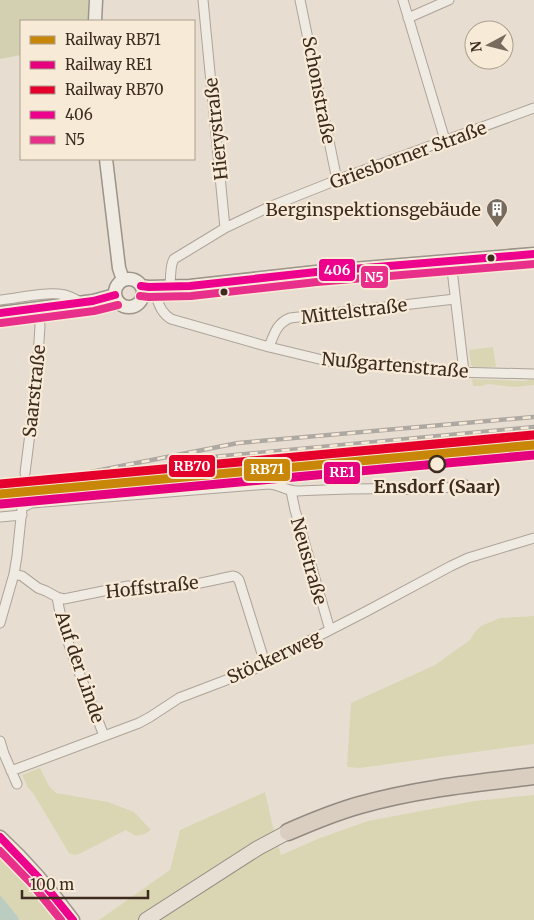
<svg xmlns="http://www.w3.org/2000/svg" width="534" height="920" font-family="Merriweather,serif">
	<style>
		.green { fill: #dad6b3 }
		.cemetery { fill: #d3d0b2 }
		.water { fill: #bbccc0 }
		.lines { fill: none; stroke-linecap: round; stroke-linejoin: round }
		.street-casing { stroke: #ada399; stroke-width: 11 }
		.secondary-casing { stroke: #9c9389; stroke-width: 15 }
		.primary-casing { stroke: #928980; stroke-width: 16 }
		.highway-casing { stroke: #928980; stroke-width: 19 }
		.street { stroke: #efeae2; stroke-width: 9 }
		.secondary { stroke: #efeae2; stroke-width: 12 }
		.primary { stroke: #e7dfd4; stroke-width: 14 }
		.highway { stroke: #dacec0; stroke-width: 16 }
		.rail-casing { stroke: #aea8a2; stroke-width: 4.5 }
		.rail { stroke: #f7ebd7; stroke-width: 2.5; stroke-dasharray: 8; stroke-linecap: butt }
		.bus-1-casing { stroke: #f7ebd7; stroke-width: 11 }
		.bus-2-casing { stroke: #f7ebd7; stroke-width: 11 }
		.bus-1 { stroke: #ec008c; stroke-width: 8 }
		.bus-2 { stroke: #e8308a; stroke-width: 8 }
		.rail-1-casing { stroke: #f7ebd7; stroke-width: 12 }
		.rail-2-casing { stroke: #f7ebd7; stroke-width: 12 }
		.rail-3-casing { stroke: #f7ebd7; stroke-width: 12 }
		.rail-1 { stroke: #c88708; stroke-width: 9 }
		.rail-2 { stroke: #e5007d; stroke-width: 9 }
		.rail-3 { stroke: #e4002b; stroke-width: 9 }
		.bus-dot { fill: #3d2b1f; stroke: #f7ebd7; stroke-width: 2 }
		.stop-dot { fill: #f7ebd7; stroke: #3d2b1f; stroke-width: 2.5 }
		.labels { text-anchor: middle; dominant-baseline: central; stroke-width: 4.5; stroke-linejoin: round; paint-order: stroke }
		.street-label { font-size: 18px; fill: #3d2b1f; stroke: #f7ebd7 }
		.poi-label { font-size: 18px; fill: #3d2b1f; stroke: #f7ebd7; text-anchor: end }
		.stop-label { font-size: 18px; font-weight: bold; fill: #3d2b1f; stroke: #f7ebd7 }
		.line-badge { stroke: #f7ebd7; stroke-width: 2 }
		.badge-label { font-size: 14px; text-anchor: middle; font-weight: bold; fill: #fff }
	</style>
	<rect width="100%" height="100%" fill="#e7ded1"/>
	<path class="green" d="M493,347L496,367H473L471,365L469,350Z
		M472,379L524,381L534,379V385L514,387L488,384L481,386H473Z
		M534,616V744L360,768L347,767L351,703L435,665L470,640L475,632L481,626L500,618Z
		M40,768L49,786L56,793L108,802L134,812L151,830L145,834L136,836L126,830L79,854L74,855L69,853L33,793L28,788L22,775Z
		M265,792L273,827L281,855L320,838L368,821L474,801L534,795V920H99L170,870L180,830Z
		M0,855L21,875L59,920H19L18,917L0,895Z"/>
	<path class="cemetery" d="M0,0H88V21H21V55L0,59Z"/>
	<path class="water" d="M0,895L18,917L19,920H0Z"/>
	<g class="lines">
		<g class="street-casing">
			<path id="street" d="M203,0L225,228
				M300,0L337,180
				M403,0L445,140
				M408,18L449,0
				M451,261L464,372
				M169,286C172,278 169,267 174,259L225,228L269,207L337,180L534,108
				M155,294C159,304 161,313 171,319L269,347L327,361L344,363L407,366L453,372L534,374
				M0,300C20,298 46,291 65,295C71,297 76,299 80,302
				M269,347C274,334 277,323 290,318L455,299
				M25,473L36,386L40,326L38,308
				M291,491L295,510L330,630
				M0,517L22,515
				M14,574L22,576L38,588L46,591L57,597L64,599L128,586C139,586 149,589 159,589C184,588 209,581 233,576L236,577L239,580L265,663
				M57,597C65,646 87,690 104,736
				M0,623L14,574L17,556L22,508L27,505L32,503L268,484C278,484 287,491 297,491C327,490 357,488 387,489C412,489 440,491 464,484
				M0,741L4,754L17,784
				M11,771L139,723L150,717L179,698L250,671L367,611L451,566L468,558L534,538"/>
		</g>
		<g class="secondary-casing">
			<path id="secondary" d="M95,21L96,0
				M106,159L119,268L123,280
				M115 293a14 14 0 1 1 28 0a14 14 0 1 1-28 0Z
				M141,286L149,287L190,286L316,272L534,254
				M0,313L93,301L115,295
				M0,837C27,862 51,890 73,920"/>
		</g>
		<g class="primary-casing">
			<path id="primary" d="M146,920L258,848L288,832"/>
		</g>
		<g class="highway-casing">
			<path id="highway" d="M288,832C311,822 335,812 360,805C416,789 476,783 534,776"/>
		</g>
		<use href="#street" class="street"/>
		<use href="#secondary" class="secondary"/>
		<use href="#primary" class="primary"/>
		<use href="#highway" class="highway"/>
		<g class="rail-casing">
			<path id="rail" d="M202,458L534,427
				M82,480L534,439
				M0,488L45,481L238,443L534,417"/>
		</g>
		<use href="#rail" class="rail"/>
		<g class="bus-1-casing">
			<path id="bus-1" d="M141,286L149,287L190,286L316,272L534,254
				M0,313L93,301L115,295
				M0,837L38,877L73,920"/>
		</g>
		<g class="bus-2-casing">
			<path id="bus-2" d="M140,296L149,297L191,296L317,282L534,264
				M1,323L94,311L118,305
				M0,851L31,883L61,920"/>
		</g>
		<use href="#bus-1" class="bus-1"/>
		<use href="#bus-2" class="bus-2"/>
		<g class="rail-1-casing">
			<path id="rail-1" d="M0,494L534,445"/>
		</g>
		<g class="rail-2-casing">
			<path id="rail-2" d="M1,504L534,455"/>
		</g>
		<g class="rail-3-casing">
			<path id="rail-3" d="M0,484L533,435"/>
		</g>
		<use href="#rail-1" class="rail-1"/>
		<use href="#rail-2" class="rail-2"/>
		<use href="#rail-3" class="rail-3"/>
	</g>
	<defs>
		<g id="building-pin" transform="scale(1.125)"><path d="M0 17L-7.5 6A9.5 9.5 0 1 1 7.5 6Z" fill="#786a5d" stroke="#f7ebd7"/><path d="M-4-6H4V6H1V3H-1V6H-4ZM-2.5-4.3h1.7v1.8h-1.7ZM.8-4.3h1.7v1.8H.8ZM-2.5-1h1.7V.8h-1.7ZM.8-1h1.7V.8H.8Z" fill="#fff"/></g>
	</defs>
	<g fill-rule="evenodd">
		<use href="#building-pin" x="497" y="209"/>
	</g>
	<g class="bus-dot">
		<circle cx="491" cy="258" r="4.5"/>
		<circle cx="224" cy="292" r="4.5"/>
	</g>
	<circle class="stop-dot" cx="437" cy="464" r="8"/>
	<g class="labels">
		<g class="street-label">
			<text transform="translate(319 90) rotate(79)">Schonstraße</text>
			<text transform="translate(216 129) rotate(-96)">Hierystraße</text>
			<text transform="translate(408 155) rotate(-20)">Griesborner Straße</text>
			<text transform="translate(354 311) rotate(-7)">Mittelstraße</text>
			<text transform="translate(395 365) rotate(5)">Nußgartenstraße</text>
			<text transform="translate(34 391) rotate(-84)">Saarstraße</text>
			<text transform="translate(309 561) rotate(74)">Neustraße</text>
			<text transform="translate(152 587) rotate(-6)">Hoffstraße</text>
			<text transform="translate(274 657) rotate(-25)">Stöckerweg</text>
			<text transform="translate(80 667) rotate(71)">Auf der Linde</text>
		</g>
		<g class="poi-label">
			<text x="481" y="209">Berginspektionsgebäude</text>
		</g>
		<g class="stop-label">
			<text x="437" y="486">Ensdorf (Saar)</text>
		</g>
	</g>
	<g class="line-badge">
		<rect x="318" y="258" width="38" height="24" rx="5" fill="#ec008c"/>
		<rect x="360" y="265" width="29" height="24" rx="5" fill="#e8308a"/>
		<rect x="168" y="454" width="48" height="24" rx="5" fill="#e4002b"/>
		<rect x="243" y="458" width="48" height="24" rx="5" fill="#c88708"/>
		<rect x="323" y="461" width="38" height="24" rx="5" fill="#e5007d"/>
	</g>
	<g class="badge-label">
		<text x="337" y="275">406</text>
		<text x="374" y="282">N5</text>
		<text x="192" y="471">RB70</text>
		<text x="267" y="474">RB71</text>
		<text x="342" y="477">RE1</text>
	</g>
	<rect x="20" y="20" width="175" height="140" fill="#f7ebd7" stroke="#ad9e8d"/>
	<rect x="30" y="36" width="25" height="8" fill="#c88708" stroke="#ad9e8d"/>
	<text x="65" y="45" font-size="15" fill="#3d2b1f">Railway RB71</text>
	<rect x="30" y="61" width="25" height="8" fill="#e5007d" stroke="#ad9e8d"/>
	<text x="65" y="70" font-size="15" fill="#3d2b1f">Railway RE1</text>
	<rect x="30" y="86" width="25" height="8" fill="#e4002b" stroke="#ad9e8d"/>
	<text x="65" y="95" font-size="15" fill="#3d2b1f">Railway RB70</text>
	<rect x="30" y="111" width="25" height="8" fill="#ec008c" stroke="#ad9e8d"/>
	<text x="65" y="120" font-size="15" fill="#3d2b1f">406</text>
	<rect x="30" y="136" width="25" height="8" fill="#e8308a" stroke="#ad9e8d"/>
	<text x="65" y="145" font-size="15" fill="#3d2b1f">N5</text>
	<g transform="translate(489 45) rotate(263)"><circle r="24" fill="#f7ebd7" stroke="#ad9e8d"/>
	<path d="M0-4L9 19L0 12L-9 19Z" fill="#786a5d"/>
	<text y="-8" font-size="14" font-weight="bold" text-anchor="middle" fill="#3d2b1f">N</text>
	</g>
	<path d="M22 890v8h126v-8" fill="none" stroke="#3d2b1f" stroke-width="2.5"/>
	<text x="30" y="890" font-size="15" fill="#3d2b1f" stroke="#f7ebd7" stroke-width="4" paint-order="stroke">100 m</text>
</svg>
